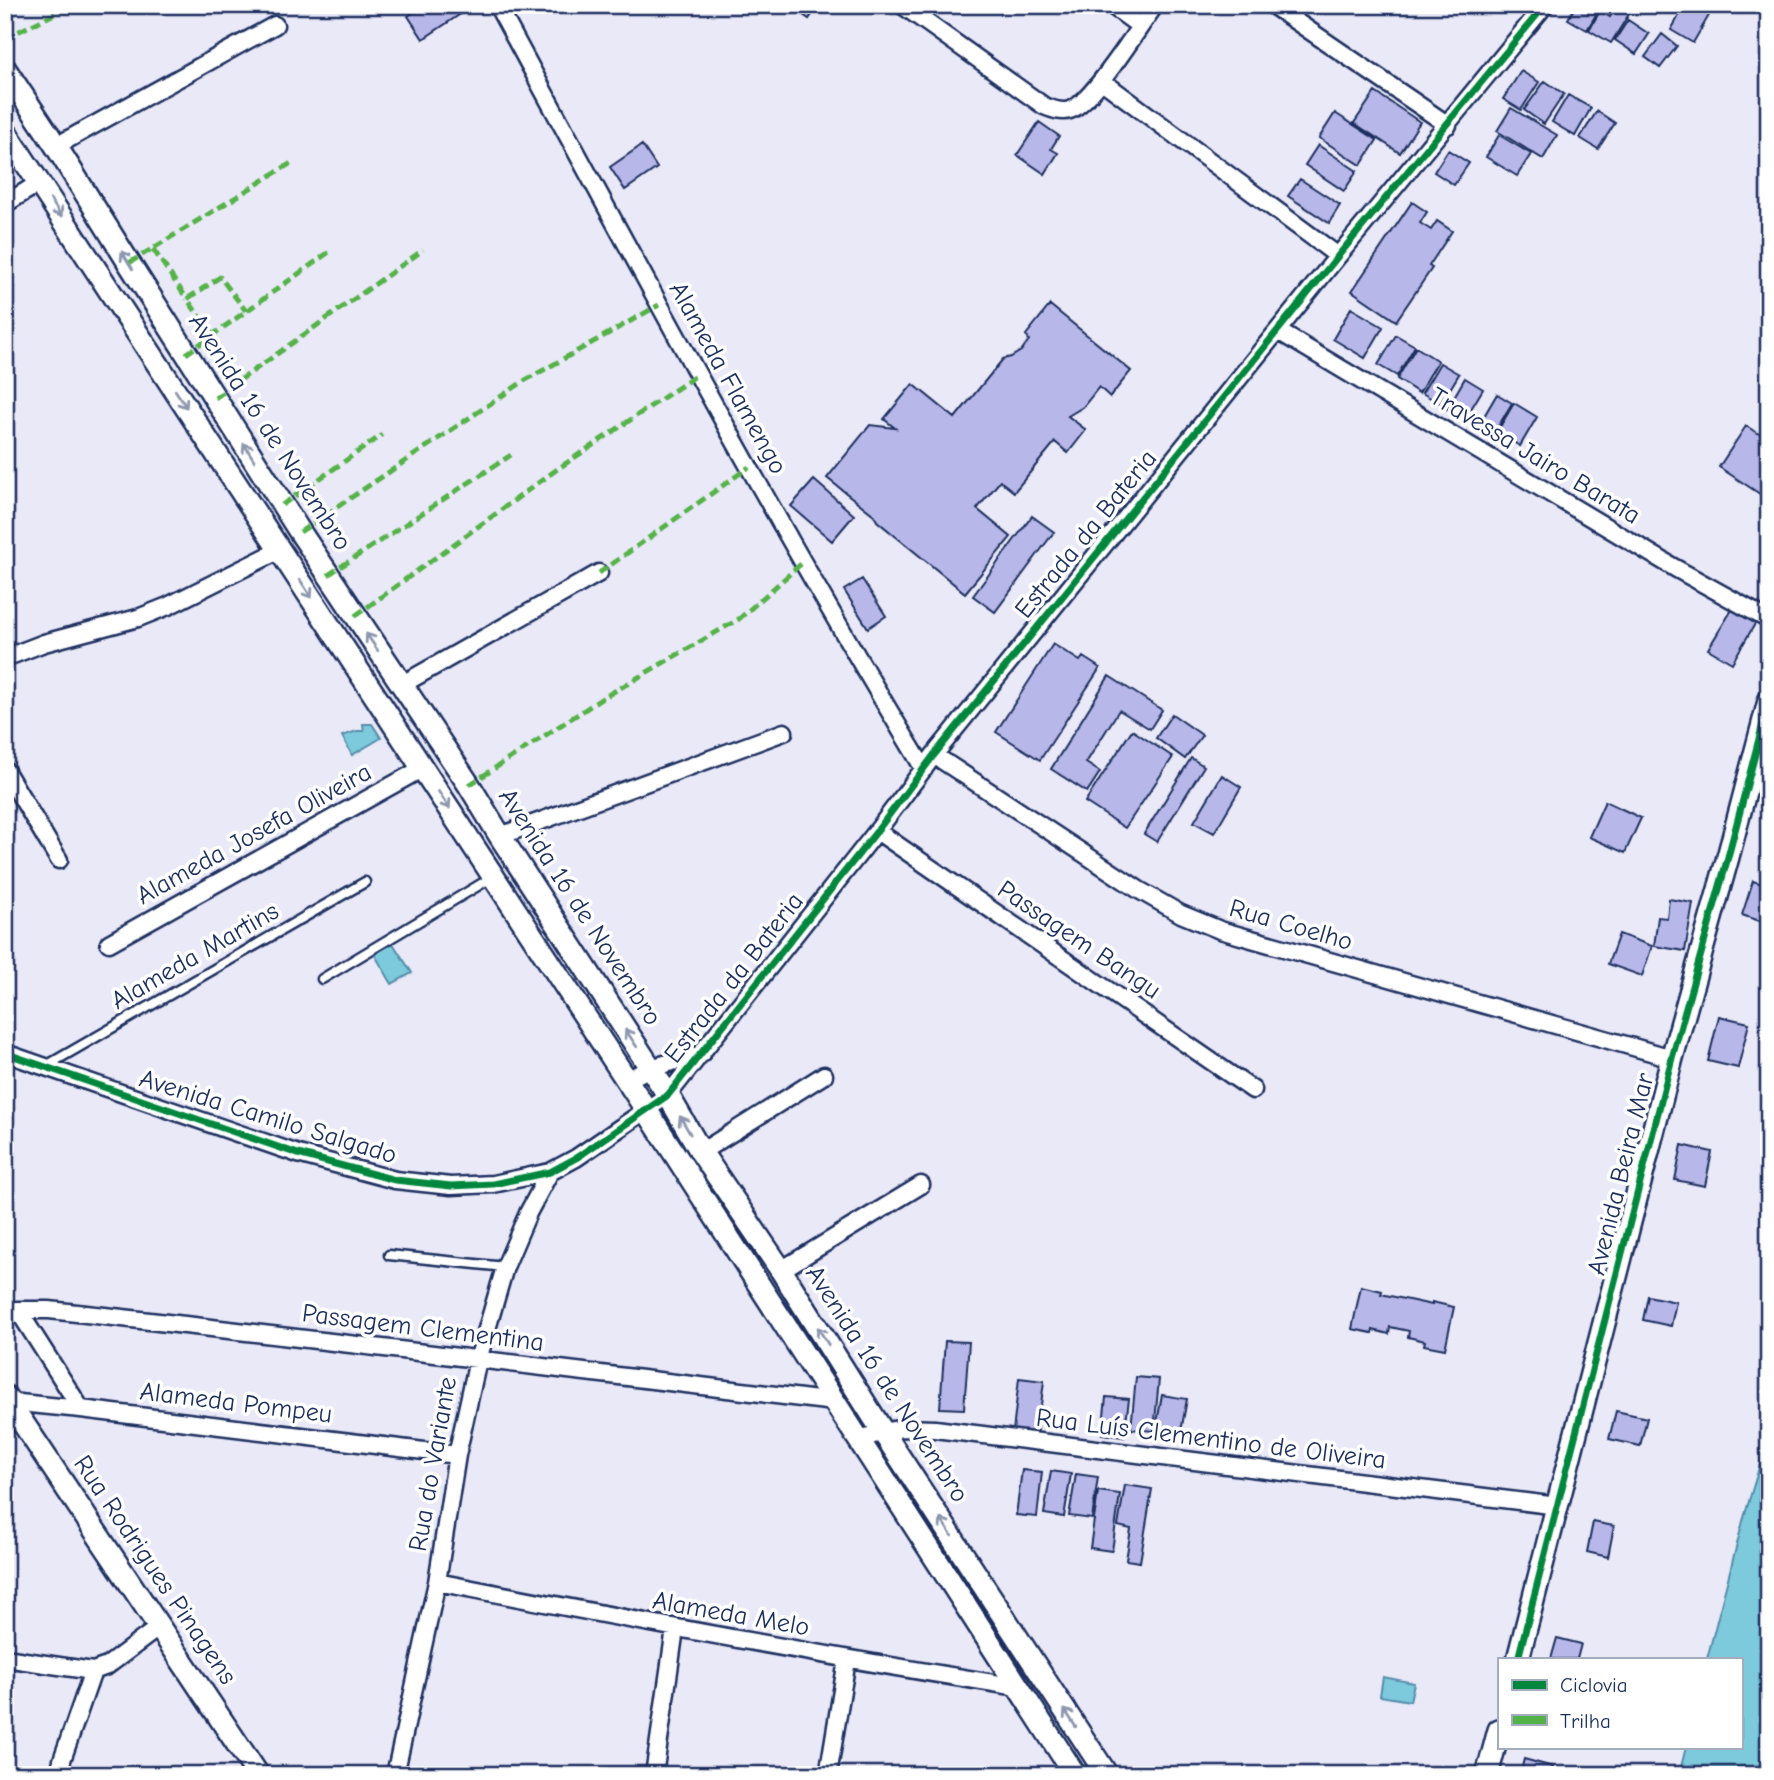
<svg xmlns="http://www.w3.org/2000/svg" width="1774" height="1780" font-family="'Comic Neue',sans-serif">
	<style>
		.water { fill: #7dcadc; stroke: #568caa; stroke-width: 2 }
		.building { fill: #b8b7e9; stroke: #1b2f5e; stroke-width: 2 }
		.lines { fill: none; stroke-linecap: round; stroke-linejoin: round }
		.lane-casing { stroke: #1b2f5e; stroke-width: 13 }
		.street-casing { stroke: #1b2f5e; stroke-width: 21 }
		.secondary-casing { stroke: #1b2f5e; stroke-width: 26 }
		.lane { stroke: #fff; stroke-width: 8 }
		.street { stroke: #fff; stroke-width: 16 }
		.secondary { stroke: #fff; stroke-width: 21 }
		.quiet { stroke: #55b248; stroke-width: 5; stroke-dasharray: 10 5; stroke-linecap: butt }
		.cycleway-casing { stroke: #fff; stroke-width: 11 }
		.cycleway { stroke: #00873e; stroke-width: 7 }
		.oneway { stroke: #8d97ae }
		.labels { text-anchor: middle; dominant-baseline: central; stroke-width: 7; stroke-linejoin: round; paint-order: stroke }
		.street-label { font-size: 26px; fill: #1b2f5e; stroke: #fff }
	</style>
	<rect width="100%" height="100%" fill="#eae9f8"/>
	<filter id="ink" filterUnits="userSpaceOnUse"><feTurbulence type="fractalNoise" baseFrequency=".0143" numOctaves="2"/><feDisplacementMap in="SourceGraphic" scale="14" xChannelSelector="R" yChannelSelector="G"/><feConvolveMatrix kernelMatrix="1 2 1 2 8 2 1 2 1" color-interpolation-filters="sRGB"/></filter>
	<g filter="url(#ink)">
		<path class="water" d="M363,724H372L381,738L352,755L342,736L357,731H364Z
			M392,942L412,973L392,984L373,952Z
			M1769,1434V1775H1679L1686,1747H1741V1659H1707L1743,1521Z
			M1383,1677L1414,1683L1410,1701L1380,1696Z"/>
		<path class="building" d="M424,5H474L423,39L408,16Z
			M795,5H819L809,19L793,8Z
			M1576,5L1601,6L1587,30L1568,19Z
			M1685,5H1698L1711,12L1693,43L1671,30Z
			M1616,6L1629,14L1611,43L1589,30L1600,11L1610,17Z
			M1628,20L1649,34L1636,54L1615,40Z
			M1662,34L1677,46L1660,68L1645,57Z
			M1521,71L1539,82L1521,110L1503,99Z
			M1545,81L1564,94L1544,124L1524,110Z
			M1375,92L1420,122L1400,153L1354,123Z
			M1568,95L1591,108L1575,136L1552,122Z
			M1511,108L1557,135L1543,159L1497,131Z
			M1597,111L1615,123L1598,149L1580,138Z
			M1335,113L1377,140L1361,165L1319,138Z
			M1039,122L1059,136L1051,149L1058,153L1045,174L1017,155Z
			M1499,135L1531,154L1517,176L1486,157Z
			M642,145L657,168L625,190L610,167Z
			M1318,145L1357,171L1344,191L1305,165Z
			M1448,150L1469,163L1454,185L1434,172Z
			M1300,179L1340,205L1329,223L1288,196Z
			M1412,202L1427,212L1420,223L1431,230L1437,221L1452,231L1429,266L1432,268L1396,321L1352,291Z
			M1050,305L1131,371L1110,397L1099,387L1083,407L1068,416L1086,430L1068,453L1055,442L1014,492L1000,481L977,509L1011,537L965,593L877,521L874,515L827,478L870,425L895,428L884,419L913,384L955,418L1003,359L1011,357L1021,351L1029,340L1026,335Z
			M1351,308L1383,327L1365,358L1333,339Z
			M1396,335L1415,346L1397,376L1378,365Z
			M1416,347L1438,361L1419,393L1397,379Z
			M1440,363L1459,374L1441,404L1422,393Z
			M1465,378L1483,389L1465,419L1447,409Z
			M1497,394L1512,403L1495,432L1480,423Z
			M1514,403L1537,417L1520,446L1497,432Z
			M1746,426L1769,440V500L1719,467Z
			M814,480L854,515L832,541L791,506Z
			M1032,516L1054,532L995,612L973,596Z
			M862,579L886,616L868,628L844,590Z
			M1736,603L1759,617L1732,663L1708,649Z
			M1053,644L1080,661L1083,657L1100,668L1040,760L996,732Z
			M1109,676L1162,710L1150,729L1119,710L1086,763L1100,772L1087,792L1051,769Z
			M1172,714L1202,735L1185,759L1156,738Z
			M1132,730L1173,757L1125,828L1085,802Z
			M1191,758L1204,766L1157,842L1144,834Z
			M1222,775L1241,787L1214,833L1194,822Z
			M1605,801L1641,818L1625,853L1589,837Z
			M1753,881L1769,886V924L1742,915Z
			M1669,899L1693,903L1685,951L1654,946L1658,917L1667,918Z
			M1619,934L1652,946L1642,976L1608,964Z
			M1719,1016L1749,1023L1738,1068L1708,1061Z
			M1682,1145L1712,1152L1705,1186L1675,1180Z
			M1361,1286L1382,1291L1381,1294L1432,1305V1302L1454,1307L1445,1349L1424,1345L1425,1341L1408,1337L1409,1331L1390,1327L1389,1334L1373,1330L1372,1333L1352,1329Z
			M1648,1296L1676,1302L1671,1326L1643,1320Z
			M945,1341L969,1342L964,1409L940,1408Z
			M1136,1377L1159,1379L1154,1431L1131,1429Z
			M1019,1378L1044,1381L1037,1436L1013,1432Z
			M1162,1395L1187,1399L1180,1437L1155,1433Z
			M1106,1397L1129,1399L1124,1437L1102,1434Z
			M1616,1411L1647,1418L1640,1446L1609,1439Z
			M1022,1470L1042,1472L1037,1517L1016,1515Z
			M1051,1471L1071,1474L1064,1517L1044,1514Z
			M1076,1474L1098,1477L1092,1519L1069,1516Z
			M1125,1485L1152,1489L1140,1562L1126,1560L1131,1529L1118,1526Z
			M1098,1491L1120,1494L1112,1551L1090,1548Z
			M1593,1522L1614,1526L1608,1557L1587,1552Z
			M1557,1638L1581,1644L1577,1659H1551Z
			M1524,1759L1553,1767L1550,1775H1520Z"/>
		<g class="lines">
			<g class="lane-casing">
				<path id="lane" d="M322,979L491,878
					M46,1066L365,882
					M389,1255L505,1267"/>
			</g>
			<g class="street-casing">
				<path id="street" d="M497,5C636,262 773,519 924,769
					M902,5L1044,106C1052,109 1061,113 1070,110C1092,103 1139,27 1155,5
					M1111,5L1140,26
					M1272,5L1448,125
					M1102,81L1338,256
					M56,146L275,25
					M5,204L39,183
					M1278,331L1675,568L1769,620
					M5,658L44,643L138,618L168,606L280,550
					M401,685L599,573
					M934,755L1139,890L1181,914L1220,930L1672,1058
					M5,770L59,860
					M877,831L1253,1090
					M500,836L784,732
					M109,943L423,768
					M5,1053L298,1154L395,1180L451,1186L493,1184L550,1172L576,1158L668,1095L877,831L934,755L1338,256L1545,5
					M627,1080L650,1068L702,1054
					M701,1152L824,1075
					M781,1270L921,1185
					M18,1310L81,1409
					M5,1312L18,1310H49C312,1338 573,1371 835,1402
					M9,1402L81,1409L457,1455
					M860,1439L883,1432L903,1428L935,1429L1558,1506
					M437,1582C630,1620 823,1656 1018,1687
					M5,1658L93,1671
					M58,1775L63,1757L93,1671L107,1666L159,1627
					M395,1775L437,1582L457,1455L478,1360L505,1267L528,1213L550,1172
					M654,1775L675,1629
					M828,1775L847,1660"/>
			</g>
			<g class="secondary-casing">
				<path id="secondary" d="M5,69L56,146L129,263L300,532L469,785L500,836L668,1095L701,1152L781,1270L883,1432L1107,1775
					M5,131L647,1111L1075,1775
					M5,1396L258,1775
					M1518,1659L1672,1058L1728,857L1769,701
					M1487,1775L1499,1730"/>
			</g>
			<use href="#lane" class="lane"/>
			<use href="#street" class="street"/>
			<use href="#secondary" class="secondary"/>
			<path class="quiet" d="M5,38L73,5
				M153,249L187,299
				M129,263L293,162
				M213,335L187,299L220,277L246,311
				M186,354L332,250
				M215,398L423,250
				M282,505L382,435
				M300,532L524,381L659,305
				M599,573L749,467
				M328,575L511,455
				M355,616L556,470L697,375
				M469,785L601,699L739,619L802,563"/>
			<g class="cycleway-casing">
				<path id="cycleway" d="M5,1053L298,1154L395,1180L451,1186L493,1184L550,1172L576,1158L668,1095L877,831L934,755L1338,256L1545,5
					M1518,1659L1672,1058L1728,857L1769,701"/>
			</g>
			<use href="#cycleway" class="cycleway"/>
		</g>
		<defs><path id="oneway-shaft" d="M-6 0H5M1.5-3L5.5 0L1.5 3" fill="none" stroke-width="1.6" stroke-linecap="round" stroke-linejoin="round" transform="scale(1.75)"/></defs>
		<g class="oneway">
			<use href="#oneway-shaft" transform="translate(56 208) rotate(57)"/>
			<use href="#oneway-shaft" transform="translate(127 260) rotate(-122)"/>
			<use href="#oneway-shaft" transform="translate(181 399) rotate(57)"/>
			<use href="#oneway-shaft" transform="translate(249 452) rotate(-122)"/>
			<use href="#oneway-shaft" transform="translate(306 589) rotate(57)"/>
			<use href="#oneway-shaft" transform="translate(372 642) rotate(-124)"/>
			<use href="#oneway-shaft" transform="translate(444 800) rotate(57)"/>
			<use href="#oneway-shaft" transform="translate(631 1038) rotate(-123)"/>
			<use href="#oneway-shaft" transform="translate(685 1125) rotate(-120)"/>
			<use href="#oneway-shaft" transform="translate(823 1336) rotate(-122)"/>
			<use href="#oneway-shaft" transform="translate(946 1527) rotate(-123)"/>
			<use href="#oneway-shaft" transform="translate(1070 1718) rotate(-123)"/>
		</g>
	</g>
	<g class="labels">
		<g class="street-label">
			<text transform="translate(728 378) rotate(61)">Alameda Flamengo</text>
			<text transform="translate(270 432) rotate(57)">Avenida 16 de Novembro</text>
			<text transform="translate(1535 456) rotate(31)">Travessa Jairo Barata</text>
			<text transform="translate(1086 534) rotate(-51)">Estrada da Bateria</text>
			<text transform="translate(254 834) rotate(-29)">Alameda Josefa Oliveira</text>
			<text transform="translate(580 907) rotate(57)">Avenida 16 de Novembro</text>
			<text transform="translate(1291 925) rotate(16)">Rua Coelho</text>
			<text transform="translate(1079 940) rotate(34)">Passagem Bangu</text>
			<text transform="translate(195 956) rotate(-30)">Alameda Martins</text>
			<text transform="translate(734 978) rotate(-52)">Estrada da Bateria</text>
			<text transform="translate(268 1117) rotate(17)">Avenida Camilo Salgado</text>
			<text transform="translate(1621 1174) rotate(-76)">Avenida Beira Mar</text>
			<text transform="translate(423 1328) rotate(7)">Passagem Clementina</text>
			<text transform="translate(887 1384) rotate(57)">Avenida 16 de Novembro</text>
			<text transform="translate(236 1403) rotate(7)">Alameda Pompeu</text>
			<text transform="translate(1211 1439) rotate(7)">Rua Luís Clementino de Oliveira</text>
			<text transform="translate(433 1464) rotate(-80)">Rua do Variante</text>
			<text transform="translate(155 1570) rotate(56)">Rua Rodrigues Pinagens</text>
			<text transform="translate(731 1614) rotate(10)">Alameda Melo</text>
		</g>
	</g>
	<rect width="1774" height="1780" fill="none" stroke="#fff" stroke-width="28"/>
	<rect x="14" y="14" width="1746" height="1752" fill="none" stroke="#1b2f5e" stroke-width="2.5" filter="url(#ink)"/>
	<rect x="1498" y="1658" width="245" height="91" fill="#ffffff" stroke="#a4acbf" stroke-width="2"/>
	<rect x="1512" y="1680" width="35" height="10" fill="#00873e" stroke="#a4acbf" stroke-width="2"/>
	<text x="1560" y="1692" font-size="21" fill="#1b2f5e">Ciclovia</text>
	<rect x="1512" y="1715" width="35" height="10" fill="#55b248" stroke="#a4acbf" stroke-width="2"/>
	<text x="1560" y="1728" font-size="21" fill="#1b2f5e">Trilha</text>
</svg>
